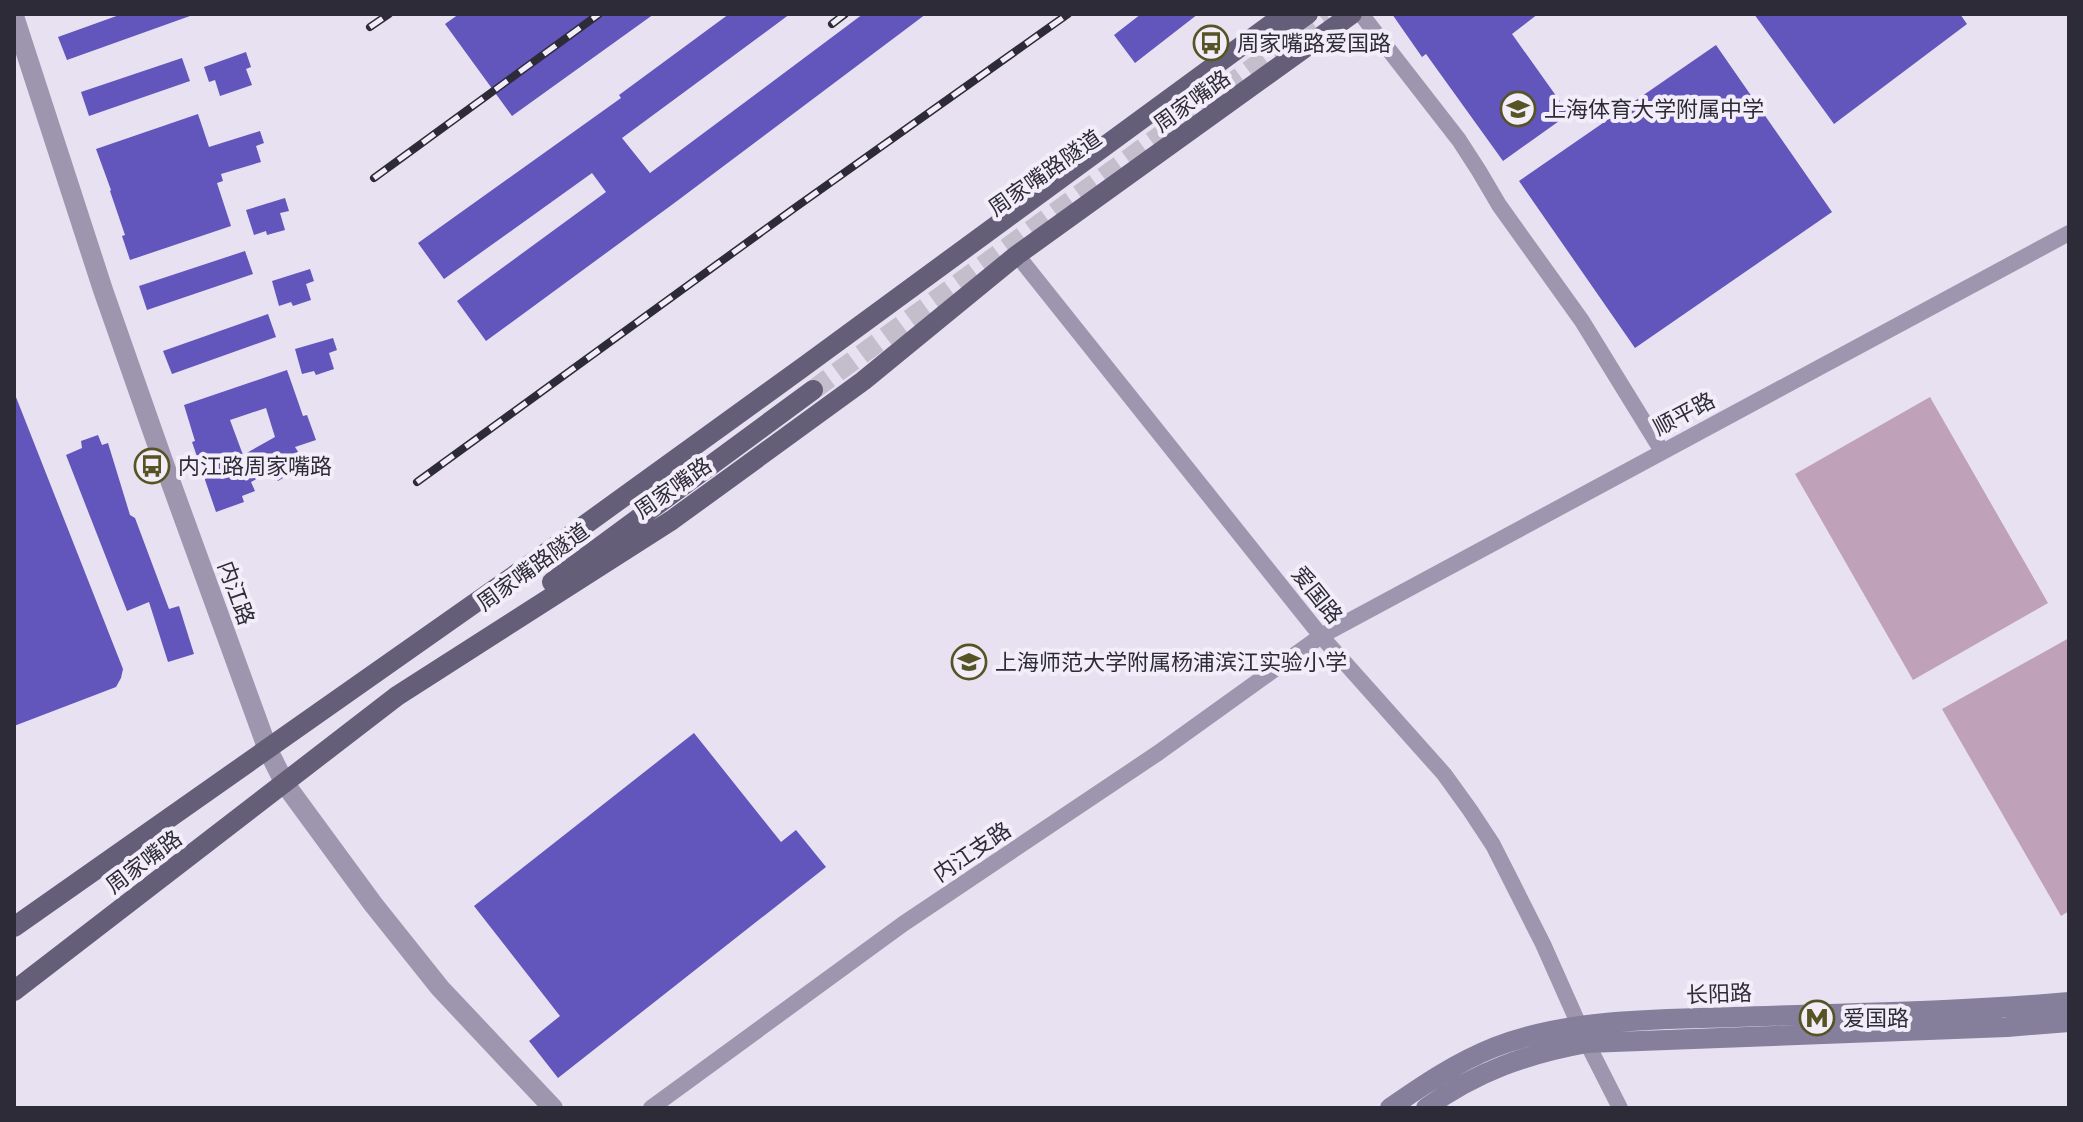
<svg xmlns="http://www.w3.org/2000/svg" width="2083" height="1122" font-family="'Roboto Condensed','Noto Sans SC',sans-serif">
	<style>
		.green { fill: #bfa2b9 }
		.building { fill: #6255bb; fill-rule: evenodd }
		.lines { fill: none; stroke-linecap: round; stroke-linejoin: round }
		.primary-tunnel { stroke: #c3bdcc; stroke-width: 20; stroke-dasharray: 20 10; stroke-linecap: butt }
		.minor { stroke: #9e96af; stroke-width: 16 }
		.tertiary { stroke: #9e96af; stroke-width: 20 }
		.secondary { stroke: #867f9c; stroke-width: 20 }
		.primary { stroke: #645e78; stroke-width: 20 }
		.rail-casing { stroke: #2e2b38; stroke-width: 8 }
		.rail { stroke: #f2edf9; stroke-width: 5; stroke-dasharray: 15; stroke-linecap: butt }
		.labels { text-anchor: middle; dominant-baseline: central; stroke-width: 8; stroke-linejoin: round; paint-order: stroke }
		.poi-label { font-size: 22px; fill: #2e2b38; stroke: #f2edf9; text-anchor: start }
		.street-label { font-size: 22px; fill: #2e2b38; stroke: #f2edf9 }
	</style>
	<rect width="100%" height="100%" fill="#e8e1f1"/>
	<path class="green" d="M1930,397L2048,603L1913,680L1795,474Z
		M2069,638V911L2061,916L1942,709Z"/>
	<path class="building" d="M122,14H189L190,16L67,60L58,37Z
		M459,14H654L512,116L445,24Z
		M729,14H790L622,138L650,173L863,14H926L673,204L486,341L457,301L606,192L592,173L444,279L418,243L621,98L619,95Z
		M1141,14H1198L1135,63L1114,35Z
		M1392,14H1538L1512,34L1569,114L1503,161L1426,54L1422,57Z
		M1754,14H1960L1967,24L1834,124Z
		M1716,45L1832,212L1635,348L1519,181Z
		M246,52L251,67L246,69L252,85L220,96L215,80L209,82L204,67Z
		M182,58L190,81L89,116L81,92Z
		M198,114L209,147L260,131L264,143L256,146L261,162L221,174L223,181L217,183L231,226L130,260L122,236L125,235L110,191L111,190L96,149Z
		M285,198L289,211L280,213L285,230L267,235L266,231L254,235L246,210Z
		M245,251L253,274L147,310L139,286Z
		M310,269L314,281L306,284L311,300L293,306L291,302L279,306L272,281Z
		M268,314L276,337L172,374L163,351Z
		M333,338L337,350L329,353L334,369L316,375L314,371L302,374L295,349Z
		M287,370L303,416L307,415L316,440L295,447L306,464L278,481L271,471L251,482L255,491L242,496L244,502L216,512L192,442L195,441L184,405ZM266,408L275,437L243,455L230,420Z
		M14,392L123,669L121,678L116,687L14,726Z
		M98,435L102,445L108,443L130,515L135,518L169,609L179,606L194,654L168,662L149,602L127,611L66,455L82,448L81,441Z
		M694,733L781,842L796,830L826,867L558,1078L529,1041L560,1016L474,906Z"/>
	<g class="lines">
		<path class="primary-tunnel" d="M813,390L1326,14"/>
		<path class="minor" d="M1361,14L1459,140L1479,171L1499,205L1582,321L1662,451
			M1017,255L1321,636L1444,774L1470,810L1493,845L1543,944L1587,1043L1620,1108
			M651,1108L903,924L1158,753L1321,636L2069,233"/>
		<path class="tertiary" d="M14,16L103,290L163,461L268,750L285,784L373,904L440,988L553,1108"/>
		<path class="secondary" d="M1390,1108C1423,1085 1457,1062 1495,1047C1570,1018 1655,1020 1735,1017C1846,1013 1958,1012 2069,1002
			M1426,1108C1477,1071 1527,1054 1587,1043L2007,1027L2069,1022"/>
		<path class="primary" d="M1276,37L1308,14
			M552,582L813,390
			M14,927L539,558L806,365L1285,14
			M14,991L397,696L672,520L863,381L1017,255L1352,14"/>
		<g class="rail-casing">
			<path id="rail" d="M832,24L845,14
				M370,27L389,14
				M374,178L599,14
				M417,482L796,207L1068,14"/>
		</g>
		<use href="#rail" class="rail"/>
	</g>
	<defs>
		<g id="bus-ring" transform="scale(1.8)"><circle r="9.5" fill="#f2edf9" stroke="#565424" stroke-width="1.5"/><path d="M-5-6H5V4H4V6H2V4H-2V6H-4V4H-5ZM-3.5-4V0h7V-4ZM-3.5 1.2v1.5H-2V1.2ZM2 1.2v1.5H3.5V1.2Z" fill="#565424"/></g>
		<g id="school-ring" transform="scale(1.8)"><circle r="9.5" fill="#f2edf9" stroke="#565424" stroke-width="1.5"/><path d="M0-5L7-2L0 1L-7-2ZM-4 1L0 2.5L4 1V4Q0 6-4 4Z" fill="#565424"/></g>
		<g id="metro-ring" transform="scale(1.8)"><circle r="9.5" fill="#f2edf9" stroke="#565424" stroke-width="1.5"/><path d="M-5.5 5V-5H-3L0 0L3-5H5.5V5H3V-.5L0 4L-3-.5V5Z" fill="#565424"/></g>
	</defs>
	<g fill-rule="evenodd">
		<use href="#bus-ring" x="1211" y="43"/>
		<use href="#school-ring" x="1518" y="109"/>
		<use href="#bus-ring" x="152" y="466"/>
		<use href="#school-ring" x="969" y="662"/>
		<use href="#metro-ring" x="1817" y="1018"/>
	</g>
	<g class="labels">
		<g class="poi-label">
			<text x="1237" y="43">周家嘴路爱国路</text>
			<text x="1544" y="109">上海体育大学附属中学</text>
			<text x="178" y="466">内江路周家嘴路</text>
			<text x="995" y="662">上海师范大学附属杨浦滨江实验小学</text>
			<text x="1843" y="1018">爱国路</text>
		</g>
		<g class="street-label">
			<text transform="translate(1192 101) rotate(-36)">周家嘴路</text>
			<text transform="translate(1045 173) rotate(-35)">周家嘴路隧道</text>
			<text transform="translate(1684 414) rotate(-28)">顺平路</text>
			<text transform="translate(673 488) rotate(-35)">周家嘴路</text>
			<text transform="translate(533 567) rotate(-36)">周家嘴路隧道</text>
			<text transform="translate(236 593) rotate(70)">内江路</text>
			<text transform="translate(1317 595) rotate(51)">爱国路</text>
			<text transform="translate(972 852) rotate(-34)">内江支路</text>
			<text transform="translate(144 862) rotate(-37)">周家嘴路</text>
			<text transform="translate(1719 994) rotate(-2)">长阳路</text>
		</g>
	</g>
	<rect width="2083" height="1122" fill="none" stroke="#2e2b38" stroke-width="32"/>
</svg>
